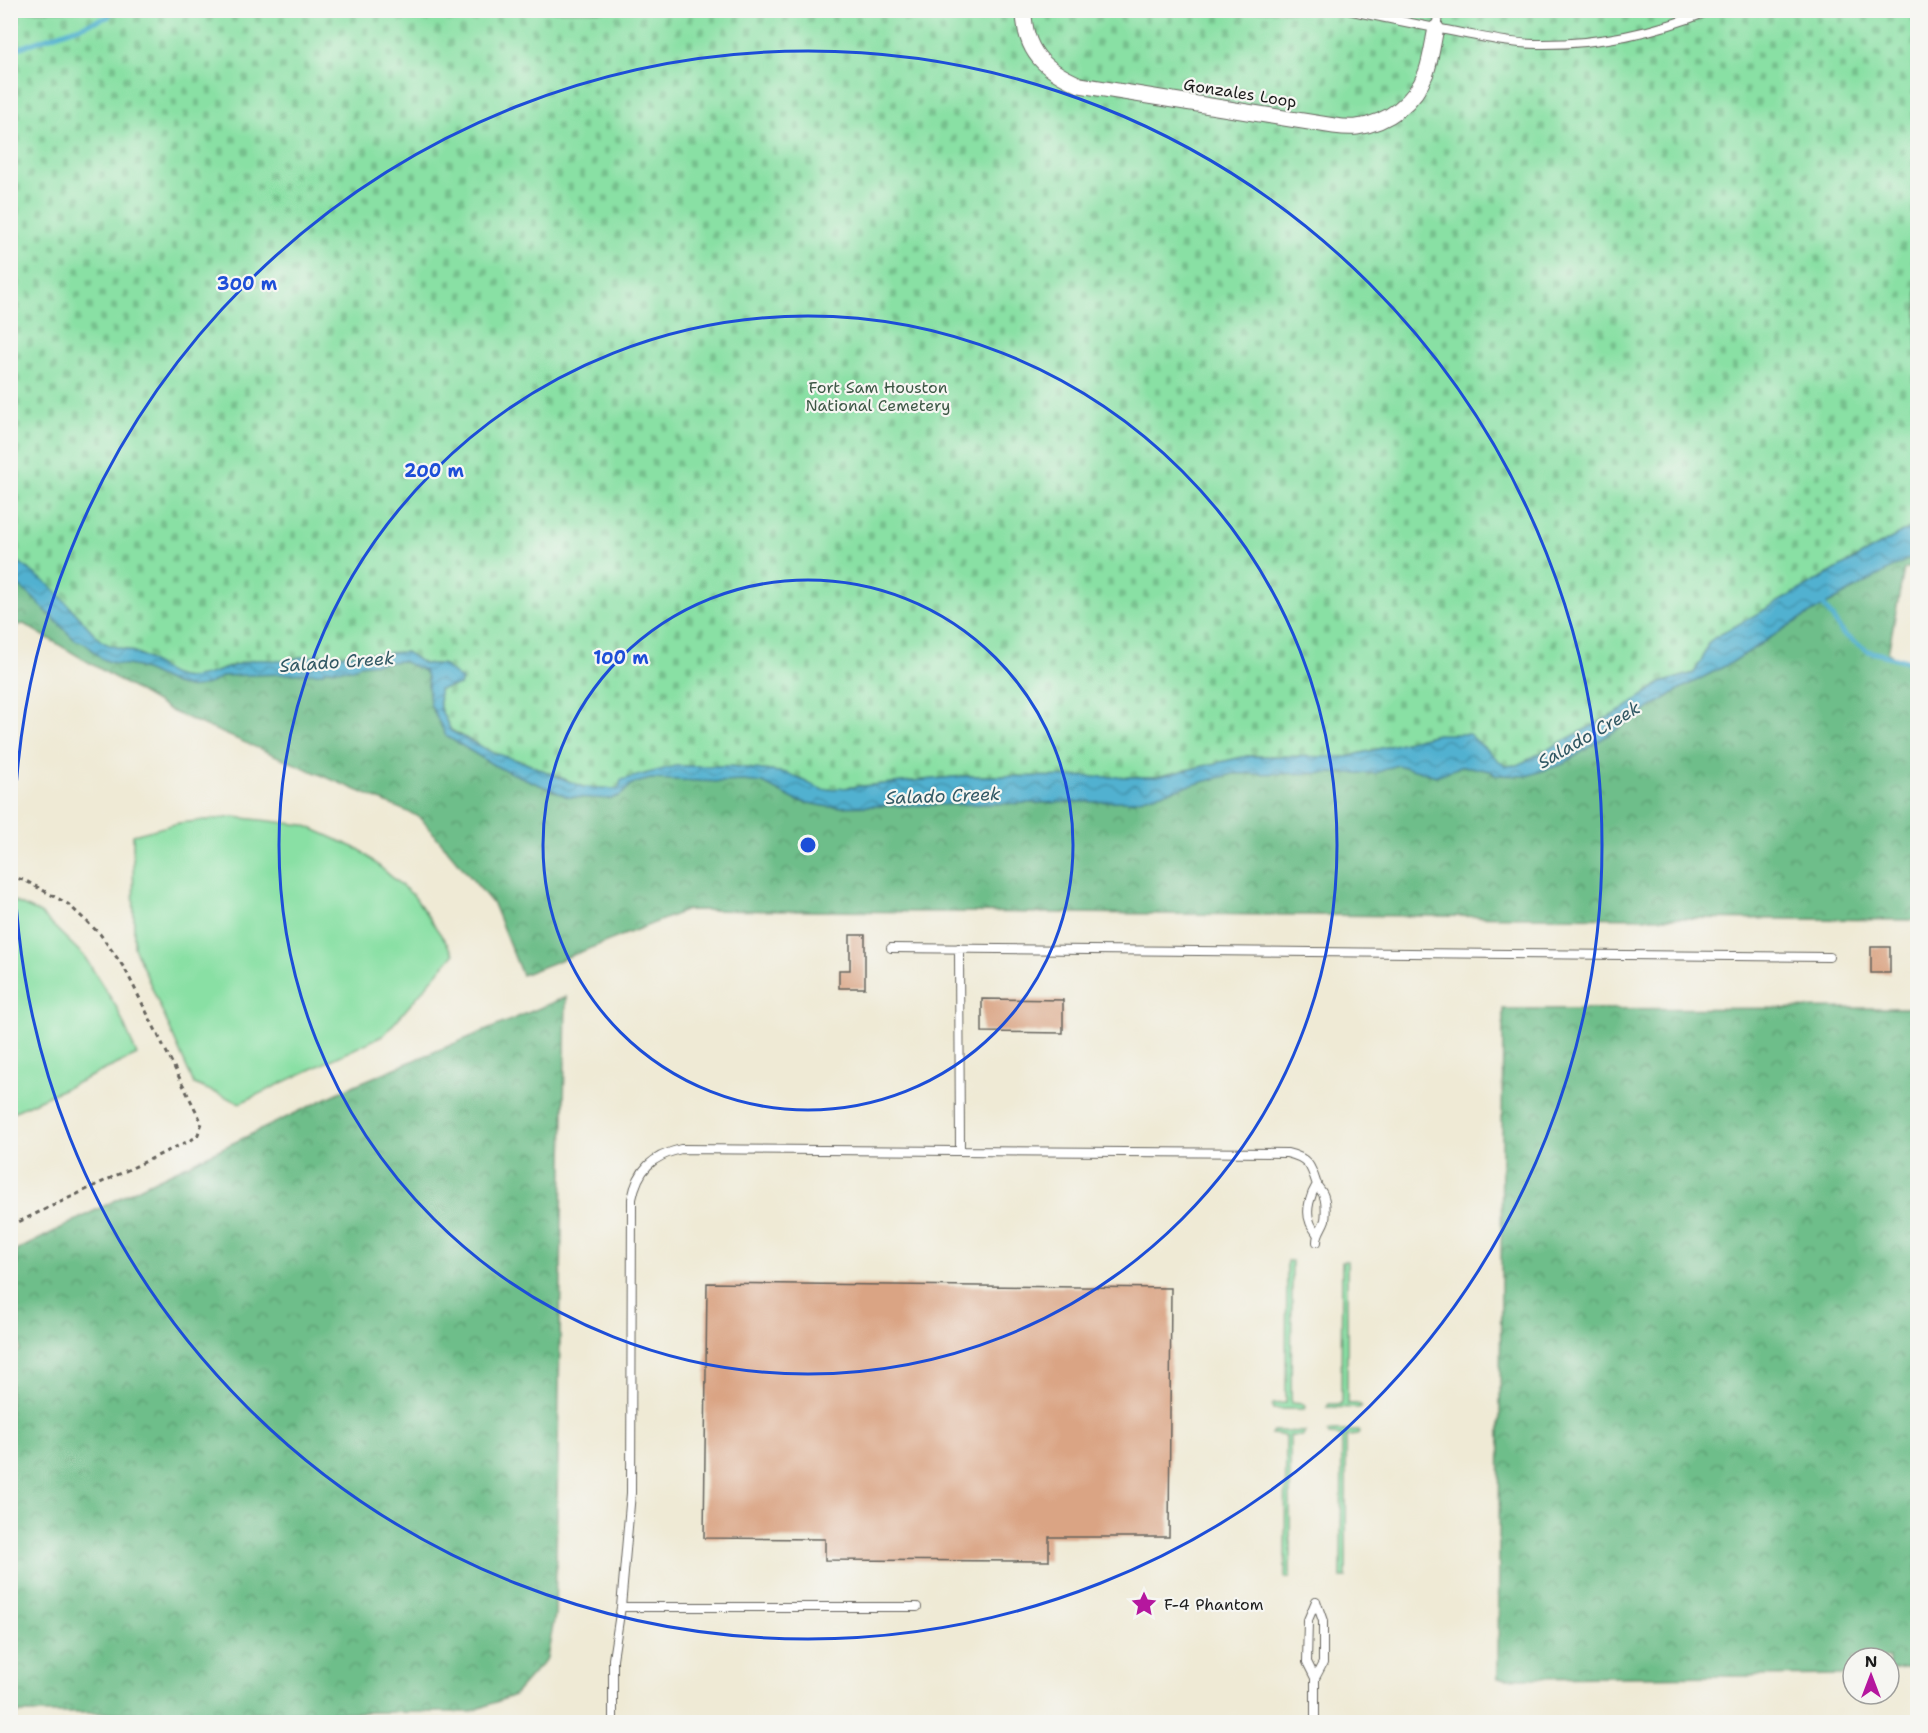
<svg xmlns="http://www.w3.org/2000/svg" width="1928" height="1733" font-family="'Shantell Sans',sans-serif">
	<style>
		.grass { fill: #89e0a4; stroke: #527e60; stroke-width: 1.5 }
		.forest { fill: url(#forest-crowns); stroke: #456d53; stroke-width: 1.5 }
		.cemetery { fill: url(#cemetery-stones); stroke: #527e60; stroke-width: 1.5 }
		.water { fill: url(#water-waves); stroke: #366676; stroke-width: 1.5 }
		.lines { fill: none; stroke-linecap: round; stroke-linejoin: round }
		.stream { stroke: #51b1d0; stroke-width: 5 }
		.building { fill: #daa484 }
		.service-casing { stroke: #66645d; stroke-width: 10 }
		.minor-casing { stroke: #66645d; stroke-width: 17 }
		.path { stroke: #66645d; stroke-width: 3; stroke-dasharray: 4.5 4.5; stroke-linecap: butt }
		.service { stroke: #fff; stroke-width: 8 }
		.minor { stroke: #fff; stroke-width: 15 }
		.ring { fill: none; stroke: #1d4ed8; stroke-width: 3 }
		.labels { text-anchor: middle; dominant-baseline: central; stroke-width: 4.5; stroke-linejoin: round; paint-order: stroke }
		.street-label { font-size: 16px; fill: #1c1c1c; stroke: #f6f6f2 }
		.park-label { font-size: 16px; fill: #3d5745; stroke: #f6f6f2 }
		.poi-label { font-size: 16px; fill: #1c1c1c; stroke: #f6f6f2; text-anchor: start }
		.water-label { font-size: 18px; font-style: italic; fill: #315864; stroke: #f6f6f2 }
		.centre { fill: #1d4ed8; stroke: #f6f6f2; stroke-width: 3 }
		.ring-label { font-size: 18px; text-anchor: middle; font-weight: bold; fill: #1d4ed8; stroke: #f6f6f2; stroke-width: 4.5; stroke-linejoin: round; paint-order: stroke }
	</style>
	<defs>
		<pattern id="forest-crowns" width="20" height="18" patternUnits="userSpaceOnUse" patternTransform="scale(1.5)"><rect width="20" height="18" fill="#6ebe8a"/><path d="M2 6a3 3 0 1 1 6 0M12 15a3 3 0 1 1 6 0" fill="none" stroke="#5a9a70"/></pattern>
		<pattern id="cemetery-stones" width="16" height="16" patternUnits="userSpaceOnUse" patternTransform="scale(1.5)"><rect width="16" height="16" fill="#89e0a4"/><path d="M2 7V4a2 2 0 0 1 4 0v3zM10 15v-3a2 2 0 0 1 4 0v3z" fill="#76c08d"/></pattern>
		<pattern id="water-waves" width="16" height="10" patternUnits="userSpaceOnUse" patternTransform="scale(1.5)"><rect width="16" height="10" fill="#51b1d0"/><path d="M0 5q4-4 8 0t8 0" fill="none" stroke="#428fa8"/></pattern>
	</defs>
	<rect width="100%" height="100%" fill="#f6f6f2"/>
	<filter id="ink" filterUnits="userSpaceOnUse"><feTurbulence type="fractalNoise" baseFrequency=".0167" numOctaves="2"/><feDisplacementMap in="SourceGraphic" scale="12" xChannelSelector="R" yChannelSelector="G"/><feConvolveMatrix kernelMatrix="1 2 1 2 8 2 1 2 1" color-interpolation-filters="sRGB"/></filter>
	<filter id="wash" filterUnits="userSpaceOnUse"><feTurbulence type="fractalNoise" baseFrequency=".008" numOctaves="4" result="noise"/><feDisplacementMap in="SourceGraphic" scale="24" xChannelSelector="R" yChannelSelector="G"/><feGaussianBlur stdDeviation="1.35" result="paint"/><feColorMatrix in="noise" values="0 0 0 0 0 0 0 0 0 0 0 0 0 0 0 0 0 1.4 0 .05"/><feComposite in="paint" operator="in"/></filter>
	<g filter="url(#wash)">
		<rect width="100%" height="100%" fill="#efead5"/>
		<path class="grass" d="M234,817L304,825L360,850L414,896L454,954L384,1035L240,1103L194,1084L134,947L133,835L179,823Z
			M11,900L40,913L84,956L117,1008L137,1055L11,1113Z
			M1287,1261H1292L1291,1403L1303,1404L1305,1407L1304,1409H1273L1272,1406L1273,1404L1286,1403Z
			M1342,1261H1347V1404H1359L1361,1407L1359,1408L1327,1407L1329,1404H1341Z
			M1273,1431L1305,1432L1303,1436H1290V1578H1285L1286,1436L1271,1434Z
			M1331,1431H1359L1360,1433L1358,1435L1346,1436V1578H1341L1342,1436L1329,1435L1328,1432Z"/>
		<path class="forest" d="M11,11H1917L1918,565L1904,569L1888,653L1917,668V920L687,910L522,975L493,904L420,817L173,712L24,624L11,626Z
			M566,997L555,1615L547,1658L514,1695L470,1712L11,1713L10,1353L20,1351L16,1251L143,1186L350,1087Z
			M1917,1008V1666L1889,1670V1658H1853V1675L1498,1678L1503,1009Z"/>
		<path class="cemetery" d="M11,11H1917V524L1714,638L1708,643L1703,658L1694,673L1661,683L1623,710L1518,765L1505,766L1437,734L1346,757L1247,756L1156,777L964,776L822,790L787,773L730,766H676L615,789L583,787L523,762L491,752L451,730L440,708L439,689L460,685L442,664H424L406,652L300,657C283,665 271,658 254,660C231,663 196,685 174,676C160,670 149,657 134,652C122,647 110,648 100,640L52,587L11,557Z"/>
		<path class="water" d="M1917,524V554L1790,625L1731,663L1680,689L1563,764L1527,776L1496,775L1490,771L1470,767H1460L1436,776L1397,765L1376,773L1233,774L1132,801L829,807L797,801L763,783L743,781L721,782L651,779L632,784L621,795L611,799L568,797L495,766L446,736L430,704L427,677L424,671L402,661L360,665L353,669L327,670L321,673L223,676C186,701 171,679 137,667C127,664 114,665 105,660C92,655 92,643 75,640L30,595L10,579L11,556L52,587L100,640C110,648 122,647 134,652C149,657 160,670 174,675C196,685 231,664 254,660C271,658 283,665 300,657L406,652L424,664H442L462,680L460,685L439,689L440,708L451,731L491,752L523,762L583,787L615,789L619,788L621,780L675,766H730L787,773L823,790L964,776L1156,777L1247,756L1346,757L1437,734H1469L1505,766L1518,765L1622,710L1661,683L1694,673L1703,658L1708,643L1714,638Z"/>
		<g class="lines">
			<path class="stream" d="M10,51L108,17L112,10
				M1821,601L1843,634L1868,651L1918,664"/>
		</g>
		<g id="blocks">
			<path class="building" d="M850,935H865V988H839V970H850Z
				M1871,947H1890V973H1871Z
				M982,999L1063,1000V1033L982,1032Z
				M707,1283L1171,1288L1169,1537H1049V1561L825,1560V1539L704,1538Z"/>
		</g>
	</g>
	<g filter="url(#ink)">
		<use href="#blocks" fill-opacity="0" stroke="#66645d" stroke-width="1.5"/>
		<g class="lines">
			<g class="service-casing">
				<path id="service" d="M1348,10C1384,18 1420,25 1456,32C1483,37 1510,44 1537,44C1597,45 1657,32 1712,10
					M1436,28L1439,10
					M891,948L1829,957
					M959,948L960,1150
					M1317,1184C1311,1194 1305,1210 1310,1222C1311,1226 1315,1230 1317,1234
					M621,1607H917
					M1315,1678L1323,1663V1621L1316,1601
					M613,1722V1659L621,1607L631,1493L632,1199C638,1169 652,1156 681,1149C883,1150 1085,1153 1287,1153C1309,1158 1311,1166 1317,1185C1319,1189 1323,1192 1324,1197C1326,1202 1326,1215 1325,1220C1322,1229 1317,1232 1317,1242
					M1315,1722V1678L1307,1662L1308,1620L1316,1601"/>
			</g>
			<g class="minor-casing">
				<path id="minor" d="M1024,10C1024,52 1045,70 1080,85L1334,126C1341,127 1349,128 1357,127C1388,123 1415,102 1426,73C1431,59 1433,42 1436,28"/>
			</g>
			<path class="path" d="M10,876L26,881L68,904L100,934L125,969L202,1123L197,1137L10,1226"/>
			<use href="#service" class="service"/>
			<use href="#minor" class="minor"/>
		</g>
	</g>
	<g class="ring">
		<circle cx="808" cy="845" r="265"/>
		<circle cx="808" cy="845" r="529"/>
		<circle cx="808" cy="845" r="794"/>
	</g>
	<defs>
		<g id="sight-bare" transform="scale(2.07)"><path d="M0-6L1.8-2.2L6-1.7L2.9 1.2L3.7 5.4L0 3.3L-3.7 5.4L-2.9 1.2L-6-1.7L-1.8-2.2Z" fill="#b5179e" stroke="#f6f6f2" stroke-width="2.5" paint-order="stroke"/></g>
	</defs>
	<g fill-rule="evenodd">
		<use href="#sight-bare" x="1144" y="1604"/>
	</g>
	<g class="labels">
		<g class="street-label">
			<text transform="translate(1240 93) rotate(9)">Gonzales Loop</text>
		</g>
		<g class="park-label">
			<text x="878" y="387">Fort Sam Houston<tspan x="878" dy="18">National Cemetery</tspan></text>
		</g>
		<g class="poi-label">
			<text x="1164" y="1604">F-4 Phantom</text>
		</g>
		<g class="water-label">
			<text transform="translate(337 662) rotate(-4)">Salado Creek</text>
			<text transform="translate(1589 735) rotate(-30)">Salado Creek</text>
			<text transform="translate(943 796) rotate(-2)">Salado Creek</text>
		</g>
	</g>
	<circle cx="808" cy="845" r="9" class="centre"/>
	<g class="ring-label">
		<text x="247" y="290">300 m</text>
		<text x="434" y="477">200 m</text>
		<text x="621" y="664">100 m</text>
	</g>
	<rect width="1928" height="1733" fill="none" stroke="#f6f6f2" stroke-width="36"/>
	<g transform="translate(1871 1676)"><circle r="28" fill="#f6f6f2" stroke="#9f9f9c" stroke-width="1.5"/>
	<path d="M0-4.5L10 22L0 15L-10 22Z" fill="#b5179e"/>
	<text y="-9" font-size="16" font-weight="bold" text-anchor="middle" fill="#1c1c1c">N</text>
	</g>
</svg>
